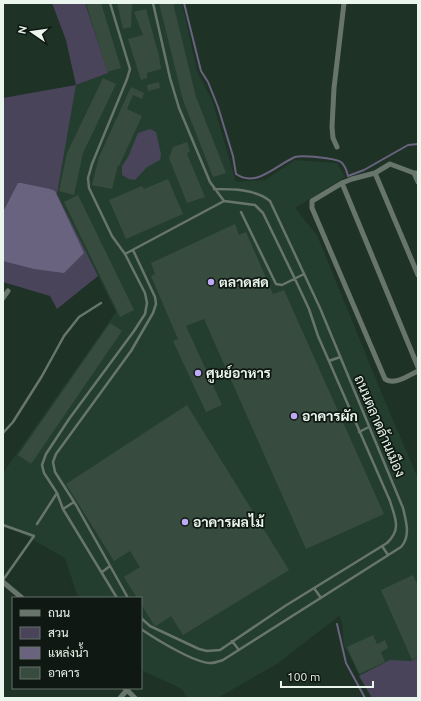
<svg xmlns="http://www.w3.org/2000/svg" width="421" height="701" font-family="Ubuntu,Sarabun,sans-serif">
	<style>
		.built { fill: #233e2e }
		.green { fill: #4a445b }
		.water { fill: #6a637f }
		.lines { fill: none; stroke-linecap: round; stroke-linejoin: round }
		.stream { stroke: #6a637f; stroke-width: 2 }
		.building { fill: #374c3f }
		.lane { stroke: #68756d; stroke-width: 2.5 }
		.street { stroke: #68756d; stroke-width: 5 }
		.poi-dot { fill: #bea9f5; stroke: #0f1812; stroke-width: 1.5 }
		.labels { text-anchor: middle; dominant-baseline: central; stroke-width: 3.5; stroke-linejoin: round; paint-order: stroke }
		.poi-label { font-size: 14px; font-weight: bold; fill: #e9f5ed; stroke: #0f1812; text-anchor: start }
		.street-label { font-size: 14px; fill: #e9f5ed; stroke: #0f1812 }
	</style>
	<rect width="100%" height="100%" fill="#1e3226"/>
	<path class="built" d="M85,3H182L197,71L212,100L236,182L265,180L295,160L337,163L345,177L295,208L317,235L382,394L418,478V698H372L344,646L342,622L339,616L277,664L217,698H187L182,689L141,670V598H78L65,558L19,532L3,527V473L116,312L57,194L76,85L108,73Z"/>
	<path class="green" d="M52,3H85L108,73L76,85L57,194L98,276L57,309L50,296L3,282V98L76,85L66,40Z
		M150,129L156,132L161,154L160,160L147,167L135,180L129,179L122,175V166L128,157L138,133Z
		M418,658V698H372L359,676L390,660L411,661Z"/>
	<path class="water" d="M18,183H21L50,189L55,191L84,253L64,273L34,269L3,261V212Z"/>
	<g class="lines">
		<path class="stream" d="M184,3L201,71L208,82L218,107L233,156L236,174C257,188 276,165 295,157C302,155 335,158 341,162C345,165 347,172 348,176L364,170L408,145L418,144
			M337,624L346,663L365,698"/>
	</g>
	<path class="building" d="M86,3H101L121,68L107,72Z
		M117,3H132L131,27L123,29Z
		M159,3H173L196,97L226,173L213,177L183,100Z
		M146,9L159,56L161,69L147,73V78L141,80L128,39L143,35L134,12Z
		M103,78L116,84L83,153L74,195L59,191L67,153Z
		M159,82L160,88L148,91L147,85Z
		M131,87L144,93L142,99L133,95L127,109L142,116L119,166L118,165L112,189L92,185L99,157Z
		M187,142L190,151L187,154L205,197L187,203L169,158L173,147Z
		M168,179L183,214L126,239L109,200L142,186L144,189Z
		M78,195L134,310L120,317L64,202Z
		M235,224L239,235L246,232L273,294L284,290L384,514L306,549L204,319L186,326L222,405L206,412L173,341L178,339L151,276L155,274L151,263Z
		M110,323L122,331L31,464L18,455Z
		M187,405L289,570L183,635L171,616L156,626L154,625L141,604V598H137L124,577L140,567L130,551L114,561L66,484Z
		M413,575L418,586V657L412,660L381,590Z
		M373,635L377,644L385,640L388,648L381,652L385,662L359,674L347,647Z"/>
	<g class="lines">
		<path class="lane" d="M110,3L130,69L127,79L92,164L88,178L89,188L112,236L125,254L224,201L210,182L179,108L170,78L153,3
			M241,212L276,284L282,285L304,274
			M329,361L340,357
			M359,432L369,427
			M3,433L13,422L42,376L64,336L79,317L101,303
			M63,509L74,502
			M37,524L57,493
			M3,525L34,536L3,580
			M382,546L388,555
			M102,572L110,566
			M314,588L321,598
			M117,598L63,509L57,493L44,473L42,465L46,454L69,419L134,331L145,314L147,303L145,293L125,254
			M128,598L76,505L55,472L53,462L56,454L131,351L153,313L156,304L155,297L133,250
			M141,618L150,626L199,649L207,651L220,650L285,606L387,543C402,529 395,518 390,501L318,336L309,309L295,279L263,213L255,205L224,201
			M141,629C154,638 196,664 211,663C215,663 220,661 223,660L401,547C411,536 406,521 403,508L320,308L270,201C255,189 233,189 214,189
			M232,641L239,650"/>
		<path class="street" d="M337,147L333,138L332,127L334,88L344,3
			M375,173L352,179L342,183L418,367
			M414,173L390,164L375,173L418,275
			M418,173H414L418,182
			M342,183L312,201V208L385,379C394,386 409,375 418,371
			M3,298L8,291
			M3,582L22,598
			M125,688L135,698
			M120,698L127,690"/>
	</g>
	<g class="poi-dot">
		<circle cx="211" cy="282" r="4"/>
		<circle cx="198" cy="373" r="4"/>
		<circle cx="294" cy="416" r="4"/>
		<circle cx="185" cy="522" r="4"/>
	</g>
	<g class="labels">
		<g class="poi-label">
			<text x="219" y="282">ตลาดสด</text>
			<text x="206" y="373">ศูนย์อาหาร</text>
			<text x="302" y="416">อาคารผัก</text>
			<text x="193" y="522">อาคารผลไม้</text>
		</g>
		<g class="street-label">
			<text transform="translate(380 426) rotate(67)">ถนนตลาดล้านเมือง</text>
		</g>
	</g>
	<rect width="421" height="701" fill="none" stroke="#e9f5ed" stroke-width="8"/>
	<rect x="12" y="597" width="130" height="92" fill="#0f1812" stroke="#66706a"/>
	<rect x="20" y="610" width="20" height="6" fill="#68756d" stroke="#66706a"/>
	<text x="48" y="617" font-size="12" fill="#e9f5ed">ถนน</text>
	<rect x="20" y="627" width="20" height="12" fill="#4a445b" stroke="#66706a"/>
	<text x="48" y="637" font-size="12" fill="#e9f5ed">สวน</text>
	<rect x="20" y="647" width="20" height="12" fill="#6a637f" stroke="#66706a"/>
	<text x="48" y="657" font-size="12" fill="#e9f5ed">แหล่งน้ำ</text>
	<rect x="20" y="667" width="20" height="12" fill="#374c3f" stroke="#66706a"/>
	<text x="48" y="677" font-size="12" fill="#e9f5ed">อาคาร</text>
	<g transform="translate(32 32) rotate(283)" stroke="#0f1812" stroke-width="3" paint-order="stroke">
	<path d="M0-3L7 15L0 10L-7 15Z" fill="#e9f5ed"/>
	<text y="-6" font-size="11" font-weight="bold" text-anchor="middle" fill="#e9f5ed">N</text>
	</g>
	<path d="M281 681v6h92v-6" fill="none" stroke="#e9f5ed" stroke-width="2"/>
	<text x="287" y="681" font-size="12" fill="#e9f5ed" stroke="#0f1812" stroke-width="3" paint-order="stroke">100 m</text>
</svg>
